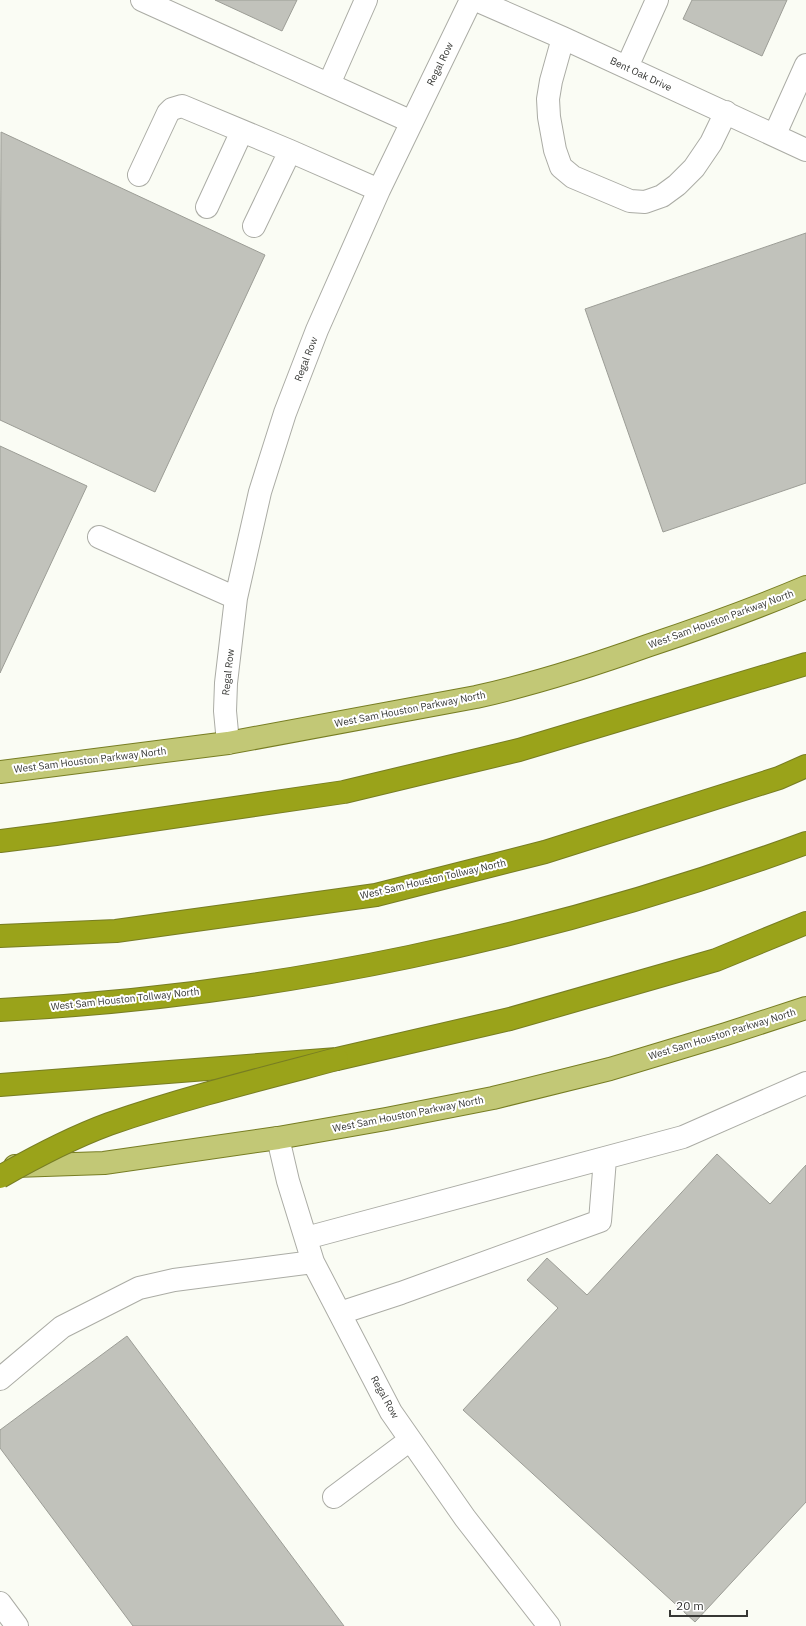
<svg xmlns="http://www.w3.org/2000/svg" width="806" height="1626" font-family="'IBM Plex Sans',sans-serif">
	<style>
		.building { fill: #c1c2bb; stroke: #9c9d96 }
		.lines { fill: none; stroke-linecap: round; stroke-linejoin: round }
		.minor-casing { stroke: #abaca5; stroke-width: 24 }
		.major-casing { stroke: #777d23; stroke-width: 24 }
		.highway-casing { stroke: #777d23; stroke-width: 24 }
		.minor { stroke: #fff; stroke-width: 22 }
		.major { stroke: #c2c876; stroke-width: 22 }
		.highway { stroke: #9aa31a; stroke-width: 22 }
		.highway-bridge-casing { stroke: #777d23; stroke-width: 24; stroke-linecap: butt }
		.highway-bridge { stroke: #9aa31a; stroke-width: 22 }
		.labels { text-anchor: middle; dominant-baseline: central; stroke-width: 4; stroke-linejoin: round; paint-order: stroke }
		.street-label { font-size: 10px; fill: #363734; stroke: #fff }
	</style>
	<rect width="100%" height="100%" fill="#fafcf4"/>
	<path class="building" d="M215,0H297L282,31Z
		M692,0H787L762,56L683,19Z
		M1,132L265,255L155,492L0,420Z
		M806,233V483L663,532L585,309Z
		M0,446L87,486L0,673Z
		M717,1154L770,1204L806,1165V1502L695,1622L463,1410L558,1308L527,1280L547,1258L587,1295Z
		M127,1336L344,1626H133L0,1448V1430Z"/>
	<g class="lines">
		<g class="minor-casing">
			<path id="minor" d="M142,0L412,122
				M476,0L563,38L806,150
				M563,38L551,81L548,99L549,117L555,150L561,167L573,177L630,201L645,202L662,196L677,185L694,168L711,143L726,112
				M627,67L657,0
				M329,84L366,0
				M775,134L806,65
				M139,175L168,113L172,109L182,106L290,151L379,190
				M207,207L242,131
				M254,226L290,151
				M99,537L236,598
				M228,743L225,711L226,683L236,598L260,492L285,413L317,330L379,190L471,0
				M278,1138L288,1181L313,1262L391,1412L465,1518L549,1626
				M306,1238L683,1137L806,1083
				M340,1313L401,1293L600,1221L605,1159
				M0,1379L62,1327L139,1288L174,1280L313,1262
				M334,1497L410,1440
				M0,1603L17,1626"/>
		</g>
		<g class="major-casing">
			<path id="major" d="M0,772L228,743L476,697C534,684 591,666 647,646C701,628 754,609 806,587
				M15,1166L104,1163L278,1138L386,1119L493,1098L610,1069L726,1034L806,1008"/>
		</g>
		<g class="highway-casing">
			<path id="highway" d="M0,841L56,834L344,792L519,750L806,664
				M0,936L116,931L376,895L545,852L779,778L806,766
				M0,1010C275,996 548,938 806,843
				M0,1085L337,1059L510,1019L716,960L806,923"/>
		</g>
		<use href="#minor" class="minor"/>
		<use href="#major" class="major"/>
		<use href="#highway" class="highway"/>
		<g class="highway-bridge-casing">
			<path id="highway-bridge" d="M0,1177C35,1157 71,1138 109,1124C184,1098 261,1079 337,1059"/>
		</g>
		<use href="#highway-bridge" class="highway-bridge"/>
	</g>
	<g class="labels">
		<g class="street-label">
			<text transform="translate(440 64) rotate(-64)">Regal Row</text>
			<text transform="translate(641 74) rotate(25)">Bent Oak Drive</text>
			<text transform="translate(306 359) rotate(-69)">Regal Row</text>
			<text transform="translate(721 619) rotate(-20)">West Sam Houston Parkway North</text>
			<text transform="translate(228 672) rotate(-84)">Regal Row</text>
			<text transform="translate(410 709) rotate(-11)">West Sam Houston Parkway North</text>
			<text transform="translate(90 760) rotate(-7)">West Sam Houston Parkway North</text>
			<text transform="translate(433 879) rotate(-13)">West Sam Houston Tollway North</text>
			<text transform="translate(125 999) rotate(-6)">West Sam Houston Tollway North</text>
			<text transform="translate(722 1034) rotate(-17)">West Sam Houston Parkway North</text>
			<text transform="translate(408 1114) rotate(-11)">West Sam Houston Parkway North</text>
			<text transform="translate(385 1397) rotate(61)">Regal Row</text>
		</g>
	</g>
	<path d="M670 1610v6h77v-6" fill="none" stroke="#363734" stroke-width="2"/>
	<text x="676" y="1610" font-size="12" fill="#363734" stroke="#ffffff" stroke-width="3" paint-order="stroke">20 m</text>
</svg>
